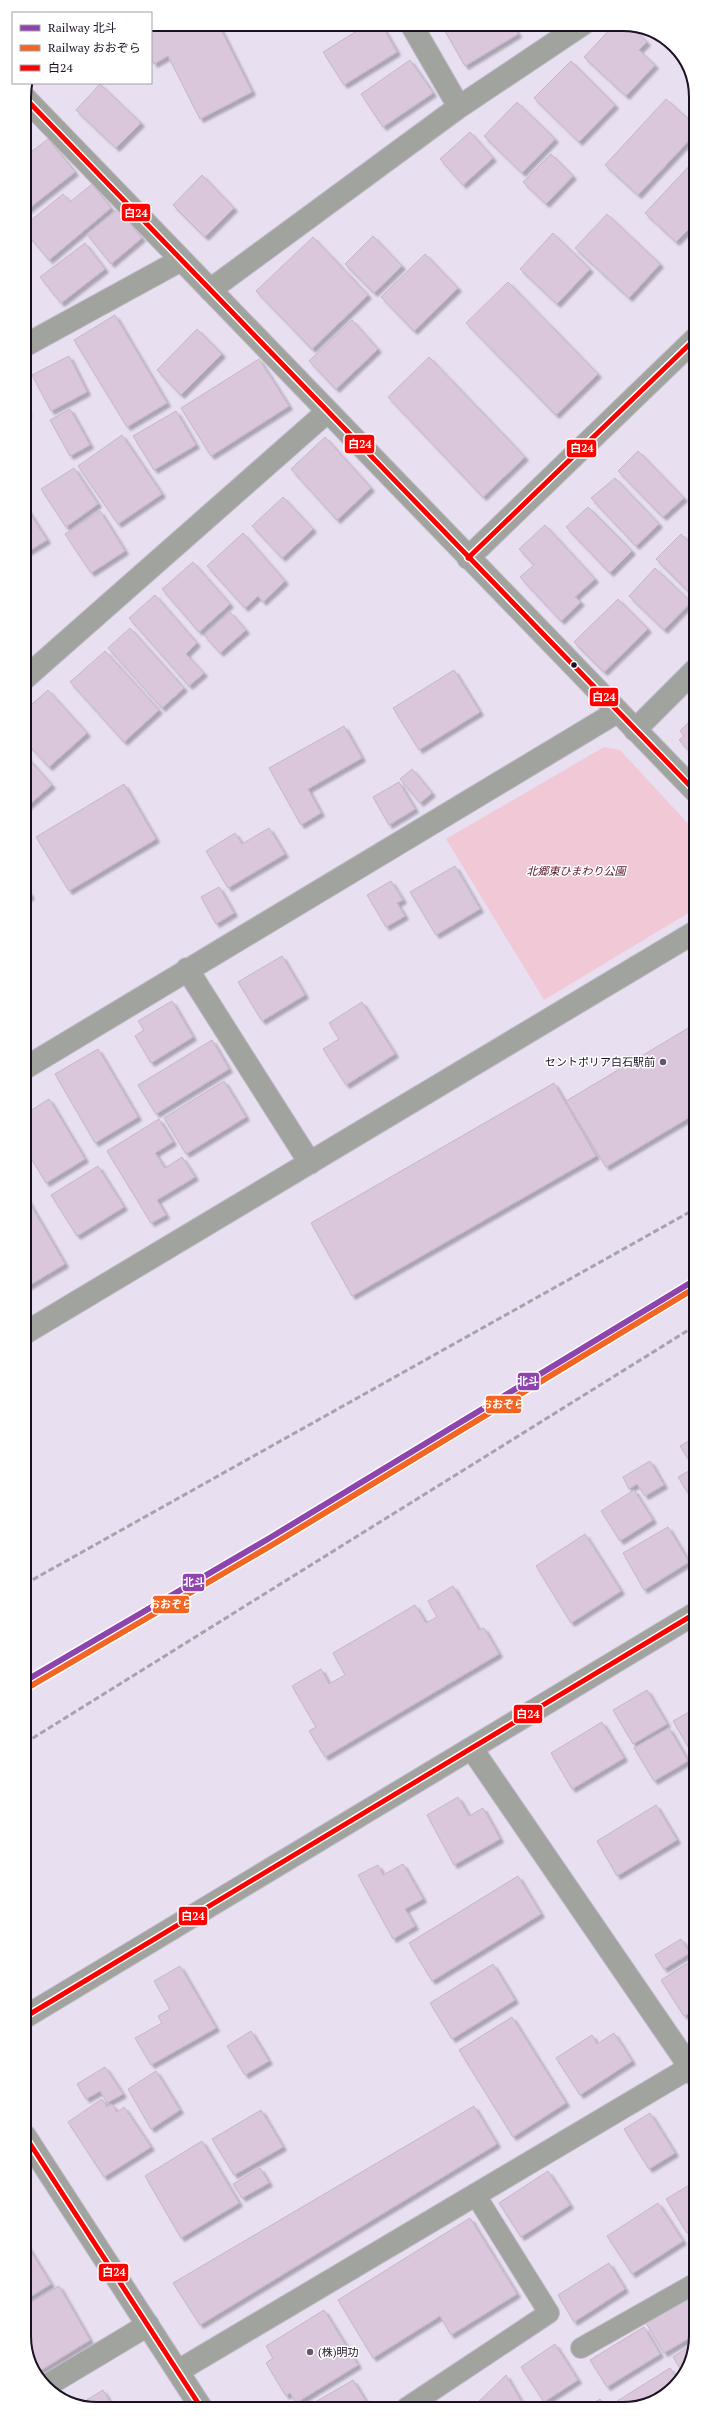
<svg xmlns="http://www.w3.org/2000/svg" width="720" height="2433" font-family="'PT Serif','Noto Sans JP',serif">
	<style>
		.green { fill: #f1c9d6 }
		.building { fill: #dac7dc; stroke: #c4b7c7; filter: url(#shadow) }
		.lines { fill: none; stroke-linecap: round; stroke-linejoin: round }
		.service-casing { stroke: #c3bbca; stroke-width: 22 }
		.minor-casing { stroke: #c3bbca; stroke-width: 24 }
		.tertiary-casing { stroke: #c3bbca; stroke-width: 24 }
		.service { stroke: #a1a39e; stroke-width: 20 }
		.minor { stroke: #a1a39e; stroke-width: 22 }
		.tertiary { stroke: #a1a39e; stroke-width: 22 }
		.rail { stroke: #a7a3a9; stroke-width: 3; stroke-dasharray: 6 3; stroke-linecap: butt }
		.bus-1-casing { stroke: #fff; stroke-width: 8 }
		.bus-1 { stroke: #f00; stroke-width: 5 }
		.rail-1-casing { stroke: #fff; stroke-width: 9 }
		.rail-2-casing { stroke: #fff; stroke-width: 9 }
		.rail-1 { stroke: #8e44ad; stroke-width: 6 }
		.rail-2 { stroke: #f26522; stroke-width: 6 }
		.bus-dot { fill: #1b1024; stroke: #fff; stroke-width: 1.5 }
		.poi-dot { fill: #63586b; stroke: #fff; stroke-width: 1.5 }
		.labels { text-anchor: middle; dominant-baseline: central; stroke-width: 3; stroke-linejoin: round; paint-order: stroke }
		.park-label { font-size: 11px; font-style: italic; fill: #541425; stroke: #fff }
		.poi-label { font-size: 11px; fill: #1b1024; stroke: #fff; text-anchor: end }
		.rim { fill: none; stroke: #1b1024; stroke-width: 2 }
		.line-badge { stroke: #fff; stroke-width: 1.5 }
		.badge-label { font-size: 11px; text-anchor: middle; font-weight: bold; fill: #fff }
	</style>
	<defs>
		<filter id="shadow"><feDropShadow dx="3.5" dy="3.5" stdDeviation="1" flood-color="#0004"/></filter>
	</defs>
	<rect width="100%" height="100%" fill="#e8dff0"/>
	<path class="green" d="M604,747L620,750L695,831V909L544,1000L446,839Z"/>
	<path class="building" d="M151,24H218L252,92L200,119L168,56L154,64L151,58Z
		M368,24H381L397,52L344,85L323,52Z
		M441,24H512L518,34L465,66Z
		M615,24H628L647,42L639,50L655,65L626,96L584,57Z
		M410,60L433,93L383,127L361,94Z
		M571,61L615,105L579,142L534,98Z
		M100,84L141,123L116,148L76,110Z
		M666,99L695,125V134L638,195L605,165Z
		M517,102L555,139L522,173L484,136Z
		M470,132L493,158L463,185L440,159Z
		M48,139L75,172L27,210L24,206V148L26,146L31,152Z
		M551,154L573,176L546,204L523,182Z
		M692,163L695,165V223L676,242L645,213Z
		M202,175L234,208L205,237L173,205Z
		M92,184L111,208L49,260L24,230V226L63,194L70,202Z
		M118,209L142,238L111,264L87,234Z
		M607,214L660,264L629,298L575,248Z
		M553,233L590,269L557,304L520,269Z
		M373,236L402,266L374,293L345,264Z
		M313,237L368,295L312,349L256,291Z
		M85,243L105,269L61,303L40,277Z
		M425,254L458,288L414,331L381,297Z
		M508,282L598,374L556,415L466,323Z
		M115,315L167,403L127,427L74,340Z
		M352,320L378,349L336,389L309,361Z
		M197,329L222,354L181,395L157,370Z
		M69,356L87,392L51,411L32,375Z
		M429,357L525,457L483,497L388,397Z
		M259,359L289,406L211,456L181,408Z
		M695,387V396L690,392Z
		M24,406L28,413L24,415Z
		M70,409L90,445L70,456L50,420Z
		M176,411L196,445L154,470L133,436Z
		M122,435L162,494L118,524L78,466Z
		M325,437L371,488L337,520L291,469Z
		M638,451L684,498L663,517L618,471Z
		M74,468L98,504L66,527L41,489Z
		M615,478L659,524L636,546L591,498Z
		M283,497L313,529L282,558L252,526Z
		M24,504L47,540L24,554Z
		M588,507L632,551L610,573L566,527Z
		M100,511L125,551L91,573L65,534Z
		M545,525L595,579L575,597L581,602L561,621L520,577L534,565L519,549Z
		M695,531V540L690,536Z
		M243,533L285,581L263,602L258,596L245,608L207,566Z
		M681,534L695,548V598L656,559Z
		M193,562L230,604L199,632L162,589Z
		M655,568L691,602L664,630L629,596Z
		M155,595L197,643L186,654L204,673L189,686L129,618Z
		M618,599L648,629L604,672L574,642Z
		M230,612L246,630L220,653L204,635Z
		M130,628L184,688L162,708L108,648Z
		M105,651L159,710L124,742L70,682Z
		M454,670L480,712L419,750L393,708Z
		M48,690L87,733L49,767L24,740V711Z
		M695,716V757L679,740L684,736L680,731Z
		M344,726L362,758L308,789L321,813L301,825L269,768Z
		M24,754L52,785L24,809Z
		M412,769L432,793L420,803L400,779Z
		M399,782L415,809L389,825L373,797Z
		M124,784L156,839L69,891L36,837Z
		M269,828L285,854L228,888L206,851L235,833L242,844Z
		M455,866L480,909L436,935L410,892Z
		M391,881L403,900L397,903L405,916L386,927L367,895Z
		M219,887L234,913L216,924L201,897Z
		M25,888L31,895L25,901Z
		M282,956L305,995L262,1021L238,982Z
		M172,1001L193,1037L151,1063L135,1036L144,1030L138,1021Z
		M362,1002L395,1054L346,1085L323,1049L339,1039L329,1023Z
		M695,1024V1114L606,1167L566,1101Z
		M212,1040L229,1069L156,1114L138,1085Z
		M98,1049L138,1117L95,1143L55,1074Z
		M224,1081L246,1117L186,1154L164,1118Z
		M554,1083L596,1156L352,1296L311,1223Z
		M49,1099L85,1159L46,1183L25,1148V1114Z
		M159,1119L173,1142L155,1153L165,1168L182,1157L195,1177L157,1200L166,1215L151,1223L107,1151Z
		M98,1166L124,1207L77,1236L51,1195Z
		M26,1197L65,1264L25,1288V1198Z
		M695,1437V1500L693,1501L678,1477L694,1468L680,1446Z
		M650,1461L664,1485L645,1496L637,1484L629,1489L623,1477Z
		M634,1490L653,1520L620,1541L601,1511Z
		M668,1527L689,1562L644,1590L623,1553Z
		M585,1534L621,1591L571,1623L536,1566Z
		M453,1586L479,1630L484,1628L499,1654L325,1757L309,1731L316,1727L292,1686L321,1669L329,1684L345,1675L333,1653L415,1605L426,1623L437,1617L428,1601Z
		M647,1690L667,1724L633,1744L613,1710Z
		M696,1708V1760L673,1721Z
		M602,1722L624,1758L572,1789L551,1753Z
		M669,1728L688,1761L654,1781L634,1748Z
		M458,1797L469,1816L483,1808L500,1839L454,1865L427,1815Z
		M656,1805L677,1840L617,1876L597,1841Z
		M403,1864L423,1899L405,1909L415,1926L393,1939L358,1875L378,1865L383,1875Z
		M518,1876L541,1914L432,1981L409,1943Z
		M681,1939L690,1953L664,1969L655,1955Z
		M696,1958V2009L684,2016L661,1980Z
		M493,1964L515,2000L452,2039L430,2003Z
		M180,1966L216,2028L151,2065L135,2038L162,2023L158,2016L170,2009L154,1981Z
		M512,2017L566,2103L513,2137L459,2050Z
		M251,2031L269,2061L245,2075L227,2046Z
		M614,2033L632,2061L580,2095L556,2058L592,2035L597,2044Z
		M105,2067L123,2094L107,2103L100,2091L86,2099L77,2084Z
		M156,2071L180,2110L151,2129L128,2089Z
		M102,2099L107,2107L112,2104L117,2112L124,2107L151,2147L104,2177L68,2122Z
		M474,2106L497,2144L200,2325L173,2283Z
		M261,2110L283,2147L234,2175L212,2139Z
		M650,2113L675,2153L649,2169L624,2129Z
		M202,2141L239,2203L181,2238L145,2176Z
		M260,2168L269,2183L242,2198L233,2184Z
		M548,2171L570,2205L521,2237L499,2203Z
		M696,2181V2227L687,2233L666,2199Z
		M658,2203L683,2241L632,2274L607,2236Z
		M470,2218L517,2294L451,2335L440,2316L373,2358L338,2300Z
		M25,2242L51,2284L25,2300Z
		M609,2263L625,2289L574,2322L558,2295Z
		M59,2286L90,2340L38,2372L25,2351V2306Z
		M696,2294V2334L664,2353L646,2323Z
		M324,2310L358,2365L296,2403L290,2393L286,2396L266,2363L273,2358L266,2346Z
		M644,2327L660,2354L607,2387L590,2360Z
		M555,2344L578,2380L544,2402L521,2367Z
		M693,2344L683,2373L673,2357Z
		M670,2368L679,2382L638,2408H617L614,2403Z
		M506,2375L525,2408H472Z
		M353,2380L370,2408H305Z
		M103,2390L114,2409H92L80,2404Z
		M600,2399L606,2408H586Z"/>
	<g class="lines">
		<g class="service-casing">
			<path id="service" d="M581,2348L696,2283
				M406,2408L549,2313L475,2194"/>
		</g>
		<g class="minor-casing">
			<path id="minor" d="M411,24L459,107
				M24,97L695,791
				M210,290L459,107L583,24
				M24,346L181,260
				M468,558L695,339
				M24,679L327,412
				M635,730L695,670
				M187,969L310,1163
				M25,1068L617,712
				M25,1333L695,932
				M472,1749L696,2076
				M178,2371L696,2064
				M46,2386L148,2325"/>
		</g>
		<g class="tertiary-casing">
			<path id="tertiary" d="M25,2017L696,1613
				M25,2136L202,2409"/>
		</g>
		<use href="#service" class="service"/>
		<use href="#minor" class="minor"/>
		<use href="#tertiary" class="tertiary"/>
		<path class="rail" d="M25,1584L695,1209
			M25,1743L695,1326"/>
		<g class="bus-1-casing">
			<path id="bus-1" d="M24,97L695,791
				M468,558L695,339
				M25,2017L696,1613
				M25,2136L202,2409"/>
		</g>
		<use href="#bus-1" class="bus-1"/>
		<g class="rail-1-casing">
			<path id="rail-1" d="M25,1681L268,1539L695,1280"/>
		</g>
		<g class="rail-2-casing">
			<path id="rail-2" d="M29,1687L272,1545L695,1288"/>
		</g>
		<use href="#rail-1" class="rail-1"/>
		<use href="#rail-2" class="rail-2"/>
	</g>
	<circle class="bus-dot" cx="574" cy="665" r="3.5"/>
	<g class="poi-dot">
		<circle cx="663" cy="1062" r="4"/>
		<circle cx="310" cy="2352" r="4"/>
	</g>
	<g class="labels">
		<g class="park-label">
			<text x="576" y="871">北郷東ひまわり公園</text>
		</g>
		<g class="poi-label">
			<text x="655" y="1062">セントポリア白石駅前</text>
			<text x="318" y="2352" text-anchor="start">(株)明功</text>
		</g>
	</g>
	<path d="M0 0H720V2433H0ZM97 31H623A66 66 0 0 1 689 97V2336A66 66 0 0 1 623 2402H97A66 66 0 0 1 31 2336V97A66 66 0 0 1 97 31Z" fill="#fff" fill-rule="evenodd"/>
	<path class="rim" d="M97 31H623A66 66 0 0 1 689 97V2336A66 66 0 0 1 623 2402H97A66 66 0 0 1 31 2336V97A66 66 0 0 1 97 31Z"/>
	<g class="line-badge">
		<rect x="121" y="203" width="30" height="19" rx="4" fill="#f00"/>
		<rect x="344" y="434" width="31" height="20" rx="4" fill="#f00"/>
		<rect x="566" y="439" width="31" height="19" rx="4" fill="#f00"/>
		<rect x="589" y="687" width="30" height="20" rx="4" fill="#f00"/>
		<rect x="517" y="1372" width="23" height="19" rx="4" fill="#8e44ad"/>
		<rect x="485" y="1395" width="37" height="19" rx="4" fill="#f26522"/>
		<rect x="182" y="1573" width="23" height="19" rx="4" fill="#8e44ad"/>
		<rect x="152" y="1595" width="38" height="19" rx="4" fill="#f26522"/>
		<rect x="513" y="1704" width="30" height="20" rx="4" fill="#f00"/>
		<rect x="178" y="1906" width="30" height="20" rx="4" fill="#f00"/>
		<rect x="98" y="2263" width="31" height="19" rx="4" fill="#f00"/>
	</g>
	<g class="badge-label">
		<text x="136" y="217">白24</text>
		<text x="360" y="448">白24</text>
		<text x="582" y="452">白24</text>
		<text x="604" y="701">白24</text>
		<text x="528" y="1385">北斗</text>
		<text x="503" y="1408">おおぞら</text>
		<text x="194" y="1586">北斗</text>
		<text x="171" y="1608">おおぞら</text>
		<text x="528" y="1718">白24</text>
		<text x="193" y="1920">白24</text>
		<text x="114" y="2276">白24</text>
	</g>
	<rect x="12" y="12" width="140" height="72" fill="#ffffff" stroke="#a49fa7"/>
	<rect x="20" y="25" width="20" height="6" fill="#8e44ad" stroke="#a49fa7"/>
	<text x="48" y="32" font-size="12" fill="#1b1024">Railway 北斗</text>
	<rect x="20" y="45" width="20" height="6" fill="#f26522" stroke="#a49fa7"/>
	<text x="48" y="52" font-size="12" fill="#1b1024">Railway おおぞら</text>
	<rect x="20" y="65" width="20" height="6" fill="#ff0000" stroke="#a49fa7"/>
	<text x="48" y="72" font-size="12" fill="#1b1024">白24</text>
</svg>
